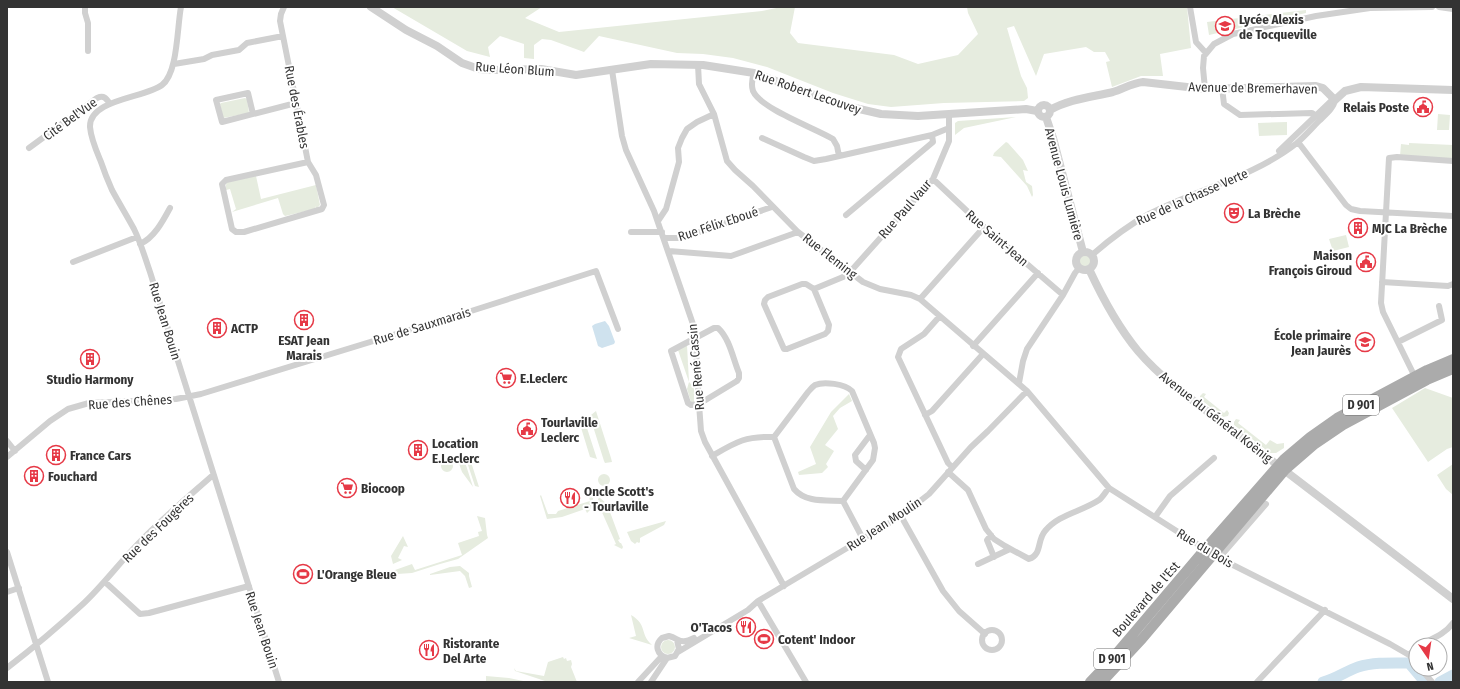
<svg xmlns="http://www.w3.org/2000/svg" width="1460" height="689" font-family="'Fira Sans Condensed',sans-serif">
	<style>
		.green { fill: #e6ecdf }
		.water { fill: #cfe2ee }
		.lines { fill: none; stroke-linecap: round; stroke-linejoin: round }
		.river { stroke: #cfe2ee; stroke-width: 11 }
		.minor { stroke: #d0d0d0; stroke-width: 6 }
		.tertiary { stroke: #d0d0d0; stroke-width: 8 }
		.primary { stroke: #ababab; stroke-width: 10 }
		.labels { text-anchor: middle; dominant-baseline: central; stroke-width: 4; stroke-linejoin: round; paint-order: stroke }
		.shield { fill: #fff; stroke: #707070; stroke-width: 1 }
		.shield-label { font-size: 12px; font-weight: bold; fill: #333 }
		.poi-label { font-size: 13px; font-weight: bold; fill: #333; stroke: #fff; text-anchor: start }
		.street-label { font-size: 13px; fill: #333; stroke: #fff }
	</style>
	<rect width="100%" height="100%" fill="#fff"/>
	<path class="green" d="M392,7H542L525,18L559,32L762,11L781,7H795L790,33L798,43L894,55L918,64L958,55L978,34L968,13L967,7H1187L1191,48L1160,54L1163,76H1141L1112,87L1106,62L1110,61L1105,52H1094L1086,47L1044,54L1036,76L1014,26L1007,28L1021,76L1027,88L1028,98L1024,101L944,103L891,107L868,104L833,93L767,67L733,58L703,54L677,53L599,36L584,52L551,40L542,39L534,45V59L524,58V44L500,36L488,47L490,57L467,51Z
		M1306,10V13L1209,35L1207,22Z
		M245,98L247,99L249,113L223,118L220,104L221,103Z
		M1438,114L1450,115L1449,130H1437Z
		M1016,117L964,128L955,135V123L958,121Z
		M1287,122V135L1259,136L1258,123Z
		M1006,142L1008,143L1023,160L1028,171L1023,170L1026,182L1032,186L1033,195L1032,197L1027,186L1001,157L993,156L994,153Z
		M1409,143L1453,145V159L1400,156L1401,144L1409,145Z
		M256,176L261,199L316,185L320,205L316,209L315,206V209L285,216L283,214L278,198L232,212L236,209L230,189L226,190V185L227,182Z
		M1346,235L1349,247L1333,251L1329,239Z
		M1079 261a6 6 0 1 1 12 0a6 6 0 1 1-12 0Z
		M687,345L689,382L694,387V403L691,402L687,389L689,382L678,350Z
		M1425,388L1453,398V447L1447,449L1428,462L1392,408Z
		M1203,393L1206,394L1204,397L1224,413L1227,410L1229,413L1228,416L1223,417L1200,399V396Z
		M849,394L852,401L840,408L833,416L838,429L825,445L834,451L826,464L828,467L822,473L799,475L798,472L816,464L810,447L831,412Z
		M596,411L611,458L612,462L605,463L604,461L591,420V415Z
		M1236,419L1240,420L1238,423L1266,445L1270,440L1277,444L1284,443V448L1276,453H1270L1234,425V422Z
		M581,420L584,421L586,425L597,459L590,457L579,421Z
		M471,454L473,461L471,462L479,487L475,486L467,462V458Z
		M467,455L464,459L473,487L462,472L457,458Z
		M441 466a6 6 0 1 1 12 0a6 6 0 1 1-12 0Z
		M1453,464V495L1446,489L1437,475Z
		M598 480a6 6 0 1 1 12 0a6 6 0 1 1-12 0Z
		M585,486L594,495L590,510L587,513L585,509L562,517L547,519L540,496L541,495L548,514H556L558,511L590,501L588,492H585Z
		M599,497L607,504L620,539L618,540L620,543H621L623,547L622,549L614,545L616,544L601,510L597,511L596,505Z
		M477,516L485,518L487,535L488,538L458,559L440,564L412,573L397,574L395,570L412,564L415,570L462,555L458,543L479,536L478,532L482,531Z
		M666,521L664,525L640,538V542L639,543L637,542L635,544L631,541L627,532Z
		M403,536L408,547L404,546L398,558L402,560L393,564L391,556Z
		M460,566L469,573V576L472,587L469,588L465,576L460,571L430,575V574L450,567Z
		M631,615C648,625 639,633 652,645L629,638L636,636Z
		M661 647a7 7 0 1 1 14 0a7 7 0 1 1-14 0Z
		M563,657L564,659L566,658L567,661L571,660L572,664L571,667L577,682H548L515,671L514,668L516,671L544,676L548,662Z
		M486,676L509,678L528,682H478L486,681Z"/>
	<path class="water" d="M605,321L609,326L615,342L614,344L602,348L598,346L592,326L595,324Z"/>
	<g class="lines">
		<path class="river" d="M1323,682C1336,679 1346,671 1358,667C1374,662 1392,663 1409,663L1425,682
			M1440,682L1453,675"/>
		<path class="minor" d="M85,7V13L88,23V51
			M181,7C177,27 178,73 162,85C145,98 89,99 90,127C91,139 96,150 101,162C104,171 108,181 112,190C119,203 127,216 134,229C141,243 145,258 150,272L279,682
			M284,7L281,14L280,21L308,162L316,175L324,205L322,209L244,232H236L232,229L222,184L226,180L308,162
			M1190,7L1196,42L1206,53
			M1439,7L1453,9
			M174,64L204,59L212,55L239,50L247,43L283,36
			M698,65L699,84L714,114L727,161L735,170L753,186L798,232L863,282L880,289L911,295L920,299L1027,391L1109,488L1219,558L1390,644L1409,655L1416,662
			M612,70L622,136L626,150L654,211L695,330L699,404L701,431L705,442L784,586
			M754,73C752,79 751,85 753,91C761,109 815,128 833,139L837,146L839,156
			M1222,88L1224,104L1240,115L1312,113L1316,116
			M1205,89L1203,68L1204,56L1214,44L1233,34L1316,16L1370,8L1432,7
			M253,114L248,93L216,100L222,122L296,103
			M762,138L804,157L814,161L826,159L932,135L949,128
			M1298,142L1346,205L1351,209L1360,211L1453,216
			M29,148L97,98C104,95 106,98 110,104
			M1279,151L1326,106L1332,100H1335
			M933,179L984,227L1063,295
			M846,215L933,142L932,135
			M658,221L666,209L679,162L678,148L682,138L687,129L697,122L714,114
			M631,232H662
			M664,238H682L772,207
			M140,244C154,238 163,221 170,208
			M669,251L731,256L798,232
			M1092,255C1109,240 1129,225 1149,214C1197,189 1254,177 1297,143C1305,136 1312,128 1319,121C1325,115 1334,108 1335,100
			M73,262L137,237
			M1382,282L1448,286L1453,284
			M814,289L806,284H802L768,297L765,300L764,304L784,349H787L825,334L828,331L829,325L814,289L843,277L850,272L933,179L949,141V115
			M920,299L984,227
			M939,317L924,334L901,349L898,357L948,463L952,467
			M714,328H718C730,339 733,359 739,373V378L737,381L699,404L691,405L688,403L671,351Z
			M1398,342L1442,320L1439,306
			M973,346L1038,273
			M1415,377L1383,312L1381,303L1389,158L1397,157L1453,161
			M1019,383L1023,361L1027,349L1063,295L1075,273L1079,268
			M925,415L932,411L983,354
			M774,437L808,392C810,390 812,387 815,385C824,381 845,384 852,391L874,443L875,448L873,460L843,501
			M7,441L15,451
			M712,456C736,442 745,436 774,437L794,489C806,503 826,500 843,501
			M7,457L50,421L68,409L89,403L176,399L201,394L468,312L596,271L618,329
			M866,470L856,461L855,455L870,435
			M948,472L968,490L986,529L994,539L1005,546L1029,559C1042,555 1037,540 1045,531C1059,514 1081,512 1099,500C1103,497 1106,491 1109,488
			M843,501L863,539
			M901,516L943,591L959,611L985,634
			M1155,517L1170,496L1214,458
			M991,535L987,540L994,557
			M7,552L48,682
			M1219,558L1266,504
			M978,564L1010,549
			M105,582L140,614L149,613L249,586
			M7,592L19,588
			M758,601L806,682
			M982 640a10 10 0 1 1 20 0a10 10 0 1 1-20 0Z
			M677,640L679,649L675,656L667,658C657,655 654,645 662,638L669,636C680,639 680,645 694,638
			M1420,645C1433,638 1444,635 1453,623
			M678,652L748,610L758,601L901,516L929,494L971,447L988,431L1027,391
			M1409,655L1416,648
			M7,668C33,648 59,626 84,603C102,586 117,566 135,547C159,521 187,498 213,475
			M1421,669L1432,682
			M638,682L662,656
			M651,682L667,658
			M1257,682L1325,610"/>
		<path class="tertiary" d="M371,7L406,30L437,46L462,63L479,69L492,70L541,69L576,75L651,64L703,65L754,73L842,105L881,114L918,116L1026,109L1037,111
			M1038 111a6 6 0 1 1 12 0a6 6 0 1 1-12 0Z
			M1050,110C1069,99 1092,97 1113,92C1123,89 1132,83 1143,82L1205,89L1316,86L1323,88L1335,100L1345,91L1361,87L1453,90
			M1046,117L1053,138L1083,252
			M1076 261a9 9 0 1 1 18 0a9 9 0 1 1-18 0Z
			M1089,269C1102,297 1118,327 1138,351C1149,364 1161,375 1174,386L1453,599"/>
		<path class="primary" d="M1090,682L1110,661L1205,549L1284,459L1310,437L1337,418L1427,370L1453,359
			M1102,682L1142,639L1285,470L1315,444L1343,425L1427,380L1453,369"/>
	</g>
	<defs>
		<g id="school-ring" transform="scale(1)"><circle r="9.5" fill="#fff" stroke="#e63946" stroke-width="1.5"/><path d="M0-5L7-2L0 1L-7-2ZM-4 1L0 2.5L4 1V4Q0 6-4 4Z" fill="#e63946"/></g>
		<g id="civic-ring" transform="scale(1)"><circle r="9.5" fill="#fff" stroke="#e63946" stroke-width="1.5"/><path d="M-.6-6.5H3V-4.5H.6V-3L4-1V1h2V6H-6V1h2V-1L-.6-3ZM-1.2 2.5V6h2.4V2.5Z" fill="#e63946"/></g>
		<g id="theatre-ring" transform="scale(1)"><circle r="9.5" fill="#fff" stroke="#e63946" stroke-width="1.5"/><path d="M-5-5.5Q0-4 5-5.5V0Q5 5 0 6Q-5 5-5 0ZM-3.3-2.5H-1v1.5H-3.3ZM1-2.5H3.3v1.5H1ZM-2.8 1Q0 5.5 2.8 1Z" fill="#e63946"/></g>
		<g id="building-ring" transform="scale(1)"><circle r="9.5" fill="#fff" stroke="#e63946" stroke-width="1.5"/><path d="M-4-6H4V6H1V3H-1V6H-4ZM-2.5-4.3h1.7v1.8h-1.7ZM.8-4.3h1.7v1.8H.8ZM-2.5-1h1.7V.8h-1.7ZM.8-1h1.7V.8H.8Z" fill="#e63946"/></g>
		<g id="supermarket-ring" transform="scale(1)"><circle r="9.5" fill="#fff" stroke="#e63946" stroke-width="1.5"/><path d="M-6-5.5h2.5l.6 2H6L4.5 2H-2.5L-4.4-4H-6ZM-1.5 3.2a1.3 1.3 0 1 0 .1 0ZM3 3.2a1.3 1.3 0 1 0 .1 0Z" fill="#e63946"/></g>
		<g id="restaurant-ring" transform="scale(1)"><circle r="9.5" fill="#fff" stroke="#e63946" stroke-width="1.5"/><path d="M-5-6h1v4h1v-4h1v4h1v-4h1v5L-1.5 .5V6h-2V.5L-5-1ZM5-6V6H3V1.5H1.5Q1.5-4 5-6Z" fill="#e63946"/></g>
		<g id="stadium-ring" transform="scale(1)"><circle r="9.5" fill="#fff" stroke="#e63946" stroke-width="1.5"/><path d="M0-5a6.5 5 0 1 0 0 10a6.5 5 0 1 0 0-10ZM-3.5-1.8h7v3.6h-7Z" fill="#e63946"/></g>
	</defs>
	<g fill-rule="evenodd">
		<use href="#school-ring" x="1225" y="26"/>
		<use href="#civic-ring" x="1423" y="107"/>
		<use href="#theatre-ring" x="1234" y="213"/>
		<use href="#building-ring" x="1358" y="228"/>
		<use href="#civic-ring" x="1366" y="262"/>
		<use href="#building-ring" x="304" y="320"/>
		<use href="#building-ring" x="217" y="328"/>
		<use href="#school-ring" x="1365" y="342"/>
		<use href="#building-ring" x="90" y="359"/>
		<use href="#supermarket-ring" x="506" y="378"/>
		<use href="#civic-ring" x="527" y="429"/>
		<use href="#building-ring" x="418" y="450"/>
		<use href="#building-ring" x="56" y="455"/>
		<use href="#building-ring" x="34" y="476"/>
		<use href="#supermarket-ring" x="347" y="488"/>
		<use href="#restaurant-ring" x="570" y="498"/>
		<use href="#stadium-ring" x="303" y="574"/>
		<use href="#restaurant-ring" x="746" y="627"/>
		<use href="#stadium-ring" x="764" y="639"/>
		<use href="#restaurant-ring" x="429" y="650"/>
	</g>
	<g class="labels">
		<g class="shield">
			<rect x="1343" y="395" width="36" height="20" rx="3"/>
			<rect x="1094" y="649" width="36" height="20" rx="3"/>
		</g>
		<g class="shield-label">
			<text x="1361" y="405">D 901</text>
			<text x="1112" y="659">D 901</text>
		</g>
		<g class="poi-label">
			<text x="1239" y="19">Lycée Alexis<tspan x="1239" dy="15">de Tocqueville</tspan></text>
			<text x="1409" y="107" text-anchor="end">Relais Poste</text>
			<text x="1248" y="213">La Brèche</text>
			<text x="1372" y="228">MJC La Brèche</text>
			<text x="1352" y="255" text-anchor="end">Maison<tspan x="1352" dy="15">François Giroud</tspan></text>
			<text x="231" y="328">ACTP</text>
			<text x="1351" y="335" text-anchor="end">École primaire<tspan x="1351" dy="15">Jean Jaurès</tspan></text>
			<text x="304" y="340" text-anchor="middle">ESAT Jean<tspan x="304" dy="15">Marais</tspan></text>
			<text x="520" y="378">E.Leclerc</text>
			<text x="90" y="379" text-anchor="middle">Studio Harmony</text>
			<text x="541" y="422">Tourlaville<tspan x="541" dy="15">Leclerc</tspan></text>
			<text x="432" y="443">Location<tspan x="432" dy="15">E.Leclerc</tspan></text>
			<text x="70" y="455">France Cars</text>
			<text x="48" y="476">Fouchard</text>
			<text x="361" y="488">Biocoop</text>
			<text x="584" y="491">Oncle Scott's<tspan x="584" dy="15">- Tourlaville</tspan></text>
			<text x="317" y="574">L'Orange Bleue</text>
			<text x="732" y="627" text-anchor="end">O'Tacos</text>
			<text x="778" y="639">Cotent' Indoor</text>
			<text x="443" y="643">Ristorante<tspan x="443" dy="15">Del Arte</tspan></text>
		</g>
		<g class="street-label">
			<text transform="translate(515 69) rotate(4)">Rue Léon Blum</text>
			<text transform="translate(1253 88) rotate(1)">Avenue de Bremerhaven</text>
			<text transform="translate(808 92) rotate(19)">Rue Robert Lecouvey</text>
			<text transform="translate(297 107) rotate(79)">Rue des Érables</text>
			<text transform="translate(70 119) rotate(-36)">Cité Bel'Vue</text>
			<text transform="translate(1064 184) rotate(75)">Avenue Louis Lumière</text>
			<text transform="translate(1192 197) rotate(-24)">Rue de la Chasse Verte</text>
			<text transform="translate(905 209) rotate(-49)">Rue Paul Vaur</text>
			<text transform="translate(718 224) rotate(-18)">Rue Félix Eboué</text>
			<text transform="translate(997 238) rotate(41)">Rue Saint-Jean</text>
			<text transform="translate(830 256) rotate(38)">Rue Fleming</text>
			<text transform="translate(165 321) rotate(73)">Rue Jean Bouin</text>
			<text transform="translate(422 326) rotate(-17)">Rue de Sauxmarais</text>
			<text transform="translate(696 367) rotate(-95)">Rue René Cassin</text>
			<text transform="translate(130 402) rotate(-4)">Rue des Chênes</text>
			<text transform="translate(1216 417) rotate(38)">Avenue du Général Koënig</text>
			<text transform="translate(884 524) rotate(-33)">Rue Jean Moulin</text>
			<text transform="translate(158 528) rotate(-44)">Rue des Fougères</text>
			<text transform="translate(1205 548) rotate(31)">Rue du Bois</text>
			<text transform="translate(1146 599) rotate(-49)">Boulevard de l'Est</text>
			<text transform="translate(262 630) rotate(72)">Rue Jean Bouin</text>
		</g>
	</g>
	<rect width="1460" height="689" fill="none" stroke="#333333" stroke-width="16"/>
	<g transform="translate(1428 657) rotate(167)"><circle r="19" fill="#ffffff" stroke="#adadad"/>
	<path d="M0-3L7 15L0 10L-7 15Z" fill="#e63946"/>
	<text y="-6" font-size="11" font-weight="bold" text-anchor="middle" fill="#333333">N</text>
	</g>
</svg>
